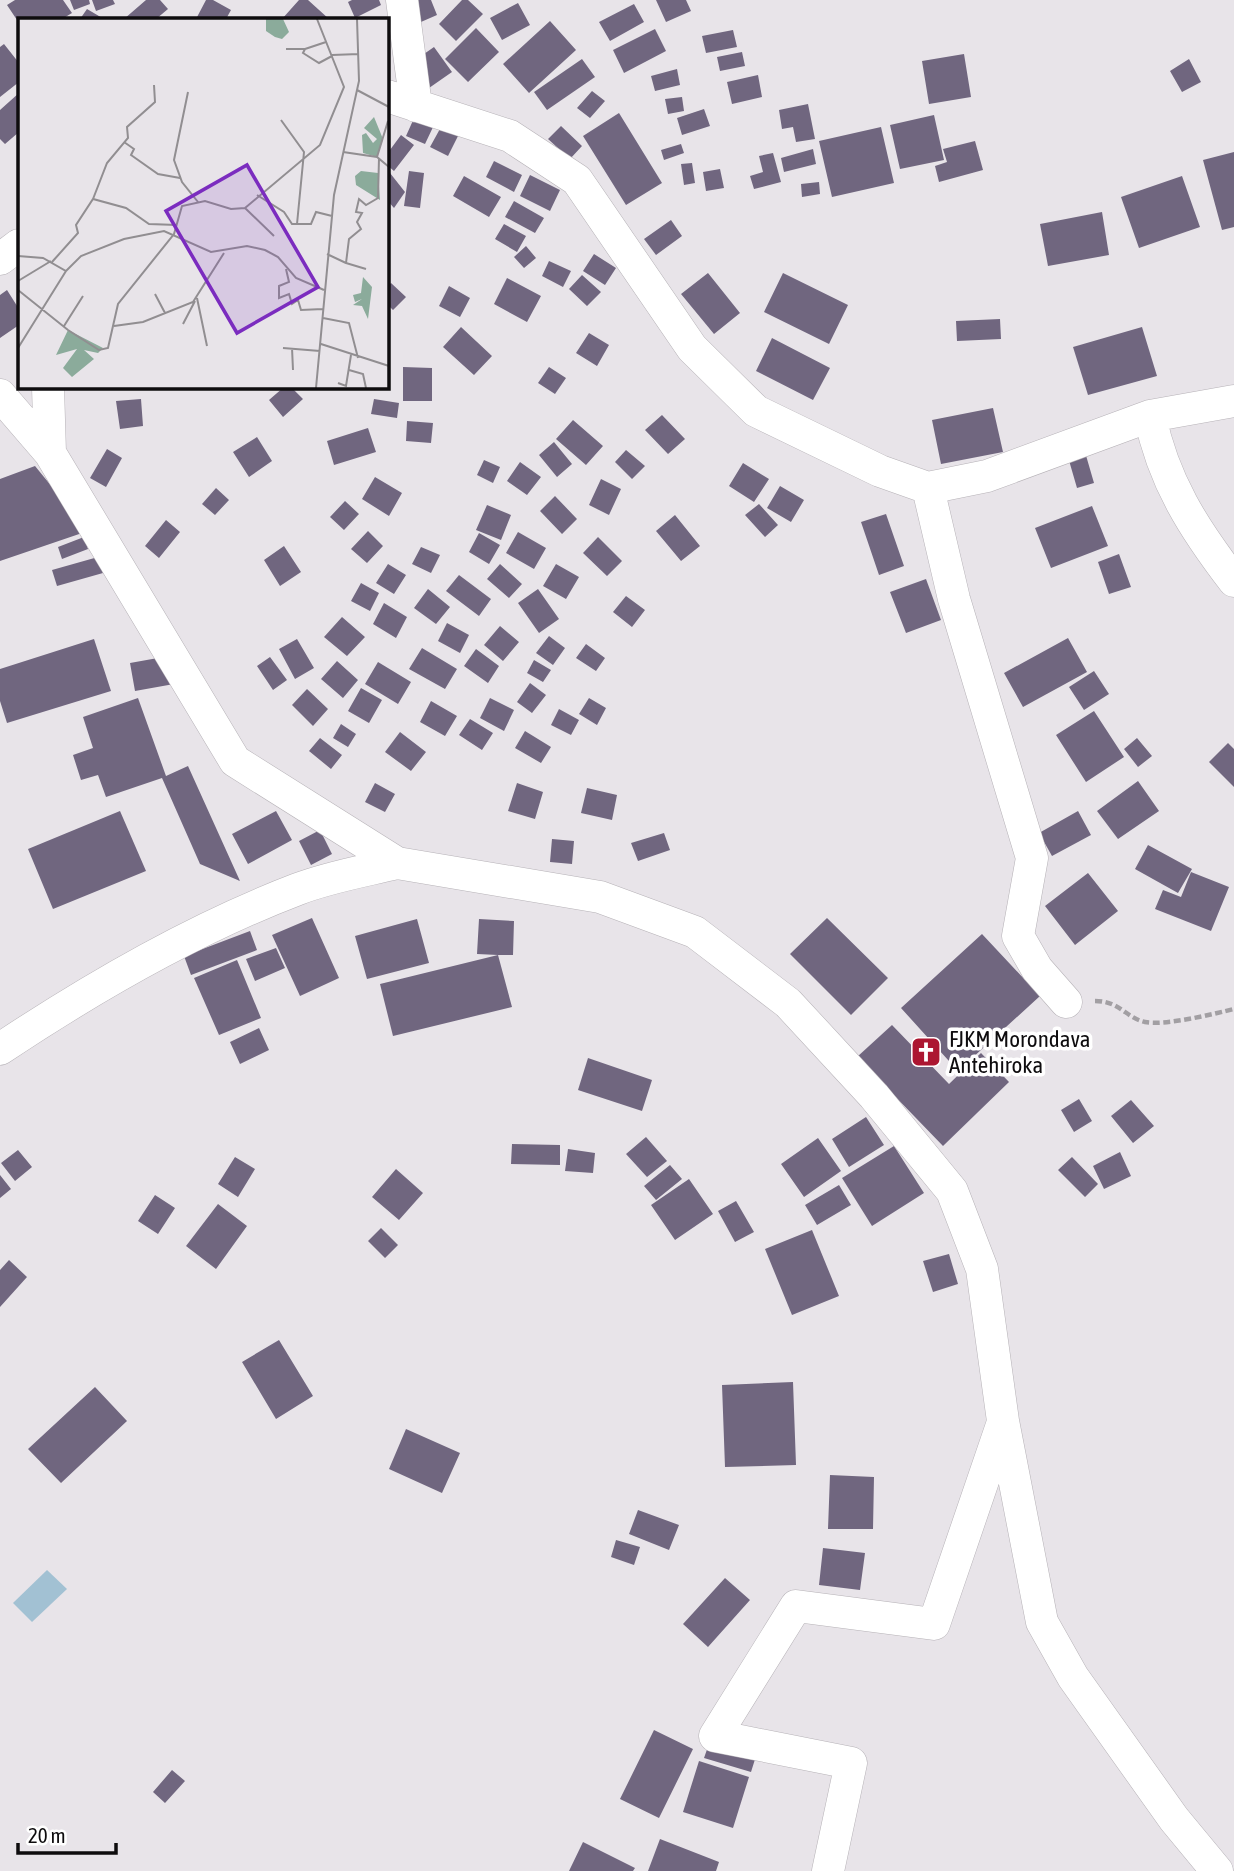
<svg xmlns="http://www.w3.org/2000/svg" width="1234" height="1871" font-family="'Asap Condensed',sans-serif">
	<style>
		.water { fill: #a2c1d3 }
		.building { fill: #70667f }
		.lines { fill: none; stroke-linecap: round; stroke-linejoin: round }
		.street-casing { stroke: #b6b2b7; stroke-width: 33 }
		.path { stroke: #a29fa3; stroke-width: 4.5; stroke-dasharray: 7 3.5; stroke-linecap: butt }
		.street { stroke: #fff; stroke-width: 32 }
		.labels { text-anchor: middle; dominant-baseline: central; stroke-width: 7; stroke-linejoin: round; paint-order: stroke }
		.poi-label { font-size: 23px; fill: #0e0c0e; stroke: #fff; text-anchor: start }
		.inset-road { fill: none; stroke: #918e91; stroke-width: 2 }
		.view { fill: #7b2cbf; fill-opacity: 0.15; stroke: #7b2cbf; stroke-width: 3.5 }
		.inset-edge { fill: none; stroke: #0e0c0e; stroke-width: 3.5 }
	</style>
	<rect width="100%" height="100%" fill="#e8e4e9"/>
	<path class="water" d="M47,1570L67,1589L32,1622L13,1603Z"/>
	<path class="building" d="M15,0H63L72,13L62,19H19V23L7,5Z
		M70,0H89L90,4L74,10Z
		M92,0H113L115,4L96,11Z
		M146,0H160L168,9L156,19H124Z
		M206,0H213L231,10L226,19H196Z
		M299,0H308L329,19H282Z
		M352,0H379L381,5L355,18L348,2Z
		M403,0H431L437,15L414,25Z
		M462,0H468L483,14L456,41L439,24Z
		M656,0H686L691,11L666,22Z
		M518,3L530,25L502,40L490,18Z
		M634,4L644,22L610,41L599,22Z
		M87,9L104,19H80Z
		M550,21L576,50L529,93L503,64Z
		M476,28L499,52L468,82L445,59Z
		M655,29L666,51L624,73L613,50Z
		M733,30L737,47L706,53L702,36Z
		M4,44L19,63V82L0,97V47Z
		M434,47L452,72L419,95L401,70Z
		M742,52L745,66L720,71L717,57Z
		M964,54L971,97L929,104L922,61Z
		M582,59L595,77L547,110L534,92Z
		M1189,59L1201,82L1182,92L1170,71Z
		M677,69L680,85L655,91L651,76Z
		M758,75L762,97L732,104L727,82Z
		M592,91L605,101L590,118L577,108Z
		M19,93V132L5,144L0,139V110Z
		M682,97L684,111L668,114L665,99Z
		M808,104L815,139L796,142L793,127L782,129L779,110Z
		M704,109L710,126L682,135L677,118Z
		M619,113L662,183L626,205L583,136Z
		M934,115L944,160L900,169L890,125Z
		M415,116L434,125L425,144L406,136Z
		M561,126L582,146L570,159L548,139Z
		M441,127L458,136L448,156L430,147Z
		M881,127L894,183L832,197L819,141Z
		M401,135L414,145L394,171L387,165V154Z
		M975,141L983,170L939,182L935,166L947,162L943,149Z
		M681,144L684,153L664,160L661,150Z
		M813,149L816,164L784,172L781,158Z
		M1234,152V227L1222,230L1203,160Z
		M773,153L781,182L754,189L750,176L763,172L759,156Z
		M494,161L522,175L514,192L486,177Z
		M692,163L695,183L684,185L681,164Z
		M720,169L724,188L706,191L703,172Z
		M409,171L424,173L420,208L404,206Z
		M390,173L405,192L394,208L387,200V176Z
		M530,175L560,190L550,211L520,196Z
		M464,176L501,197L489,217L453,196Z
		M1182,176L1200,227L1139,248L1121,197Z
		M819,182L820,194L802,197L801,184Z
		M514,201L544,218L535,233L505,217Z
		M1102,212L1109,255L1048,266L1040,224Z
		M671,220L682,236L656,255L644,239Z
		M504,224L526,236L517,252L495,239Z
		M526,246L536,258L524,268L514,257Z
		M594,254L616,268L605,285L583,271Z
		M549,261L571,271L563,287L542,276Z
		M708,273L740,313L714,334L681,294Z
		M783,273L848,305L829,344L764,312Z
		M582,275L601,292L587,306L569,289Z
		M507,278L541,296L527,322L494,304Z
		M391,283L406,297L393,310L387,304V287Z
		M449,286L470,298L460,317L439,306Z
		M7,290L19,309V325L0,338V295Z
		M1000,319L1001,339L957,341L956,321Z
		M461,327L492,356L474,375L443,347Z
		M1142,327L1157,376L1088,395L1073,347Z
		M589,333L609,345L597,366L576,353Z
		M772,338L830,368L813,400L756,371Z
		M403,367L432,368V401H403Z
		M549,367L566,378L555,394L538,383Z
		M284,387H291L303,399L283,417L269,400Z
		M141,399L143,426L120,429L116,401Z
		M374,399L399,403L397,418L371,414Z
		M993,408L1003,452L941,464L932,420Z
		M662,415L685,439L668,454L645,430Z
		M573,420L603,446L586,465L556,439Z
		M407,421L433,423L431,443L406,441Z
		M368,428L376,452L334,465L327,441Z
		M257,437L272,461L249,477L233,452Z
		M554,442L572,464L557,477L539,455Z
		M107,449L122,458L106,487L90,478Z
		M626,450L645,466L632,479L615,462Z
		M1085,452L1094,483L1077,488L1068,457Z
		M484,460L500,467L493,483L477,475Z
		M520,462L541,477L527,495L507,481Z
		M743,463L769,479L754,502L729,486Z
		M35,466L88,531L0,561V479Z
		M375,477L402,493L389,516L362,499Z
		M601,479L621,489L609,515L589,505Z
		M780,486L804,500L791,522L767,508Z
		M216,488L229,500L215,515L202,504Z
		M555,496L577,519L562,534L540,511Z
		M345,501L359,514L344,530L330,517Z
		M759,504L778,525L765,537L745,515Z
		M487,505L511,515L501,540L476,530Z
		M1092,506L1108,546L1051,568L1035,528Z
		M886,514L904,566L879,575L861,522Z
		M675,515L700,546L681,561L656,531Z
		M166,520L180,532L159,558L145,546Z
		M368,531L383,546L367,563L351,549Z
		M518,532L546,548L534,569L506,553Z
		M479,533L500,545L489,564L469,552Z
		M84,537L88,549L62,559L58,547Z
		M598,537L622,561L607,576L583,553Z
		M284,546L301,572L280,586L264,560Z
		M421,547L440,555L431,573L412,564Z
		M1119,554L1131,587L1109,594L1098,562Z
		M98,557L103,573L57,586L52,570Z
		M388,564L406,575L394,594L376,583Z
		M500,564L522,584L509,598L487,579Z
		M556,564L579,577L566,599L543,586Z
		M459,575L491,599L479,616L446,591Z
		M926,579L941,620L906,633L890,592Z
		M361,583L379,593L370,611L351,601Z
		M428,589L450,607L436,624L414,608Z
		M538,589L559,619L539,633L518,603Z
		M626,596L645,610L632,627L613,612Z
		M384,603L407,617L396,638L373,624Z
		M342,617L365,637L347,656L324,637Z
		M447,623L469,635L460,653L438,641Z
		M500,626L519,642L503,661L484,645Z
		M549,636L565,648L553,665L536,653Z
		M1068,638L1087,672L1023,707L1004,673Z
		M94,639L111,691L7,723L0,701V669Z
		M297,639L314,668L295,679L279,649Z
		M586,644L605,658L596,671L576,658Z
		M422,648L457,669L445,689L409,669Z
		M476,649L499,666L488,683L464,666Z
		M169,656L174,684L135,691L130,663Z
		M270,657L287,680L273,690L257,666Z
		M534,660L551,670L543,682L527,673Z
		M337,661L358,680L343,698L321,679Z
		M378,662L411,682L398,704L365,684Z
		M1094,671L1109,694L1084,710L1069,687Z
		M530,683L546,695L532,713L517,702Z
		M361,688L382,700L369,723L348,711Z
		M307,689L328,709L313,726L292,705Z
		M138,698L166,776L188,766L240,881L200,864L162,778L106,797L98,775L81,780L73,755L93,748L83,717Z
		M490,698L514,710L504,731L480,718Z
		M589,698L606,708L597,725L579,714Z
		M431,701L457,716L445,736L420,722Z
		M559,709L579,720L571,735L551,725Z
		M1094,711L1124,757L1086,782L1056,735Z
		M470,719L493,733L482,750L459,735Z
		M341,724L356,734L348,747L333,738Z
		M525,731L551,747L541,763L515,748Z
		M400,732L426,752L411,771L385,752Z
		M320,738L342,755L331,769L309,751Z
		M1137,738L1152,756L1138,767L1124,749Z
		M1228,743L1234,749V787L1209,762Z
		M1138,781L1159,811L1118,839L1097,811Z
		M375,783L395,794L385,812L365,802Z
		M517,783L543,792L535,819L508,811Z
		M587,788L617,795L612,820L581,813Z
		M120,811L146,871L53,909L28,849Z
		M276,811L292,840L248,864L232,834Z
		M1078,811L1091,835L1052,856L1039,833Z
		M320,830L332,854L311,865L299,841Z
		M664,833L670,850L638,861L631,843Z
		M552,839L574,841L572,864L550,862Z
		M1148,845L1192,869L1178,893L1135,869Z
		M1191,872L1229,887L1211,931L1155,909L1163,890L1181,897Z
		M1088,873L1118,911L1075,945L1045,906Z
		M312,918L339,978L300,996L272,935Z
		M827,918L888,978L851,1015L790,954Z
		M417,919L429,963L367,979L355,936Z
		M479,919L514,921L513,955H498L512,1007L393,1036L380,984L498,955L477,954Z
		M250,931L257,950L191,975L184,956Z
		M982,934L1040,996L958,1071L901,1008Z
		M276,948L285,968L255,981L246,959Z
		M237,960L261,1018L219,1035L194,978Z
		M892,1025L949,1084L981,1053L1009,1082L943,1146L857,1057Z
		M259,1028L269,1050L240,1064L230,1042Z
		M588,1058L652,1080L642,1111L578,1090Z
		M1079,1099L1092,1121L1074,1132L1061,1110Z
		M1131,1100L1154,1126L1133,1143L1111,1116Z
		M866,1117L884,1145L849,1167L832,1139Z
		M646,1137L667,1161L647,1177L626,1154Z
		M818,1138L841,1171L804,1197L781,1164Z
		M512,1144L560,1145V1165L511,1164Z
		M894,1146L924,1193L872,1226L842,1178Z
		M568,1149L595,1153L593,1173L565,1171Z
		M18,1150L32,1167L15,1181L1,1163Z
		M1120,1152L1131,1176L1104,1189L1093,1166Z
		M235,1157L255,1169L238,1197L218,1184Z
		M1072,1157L1098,1184L1085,1197L1058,1170Z
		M670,1165L682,1179L656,1200L644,1186Z
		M396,1169L423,1193L399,1220L372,1197Z
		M0,1175L11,1189L0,1198Z
		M689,1179L713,1214L675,1240L651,1205Z
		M839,1185L851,1205L817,1225L805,1205Z
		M155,1195L175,1208L158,1234L138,1221Z
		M736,1201L754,1232L735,1242L718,1211Z
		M218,1204L247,1226L216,1269L186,1246Z
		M381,1228L398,1245L385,1258L368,1241Z
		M812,1230L839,1296L792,1315L765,1249Z
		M949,1254L958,1284L933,1292L923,1261Z
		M9,1260L27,1277L0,1307V1270Z
		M279,1340L313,1396L276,1419L242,1362Z
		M793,1382L796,1465L725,1467L722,1385Z
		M95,1387L127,1421L61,1483L28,1449Z
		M406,1429L460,1453L442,1493L389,1469Z
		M830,1475L874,1477L873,1529H828Z
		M638,1510L679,1525L669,1550L629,1534Z
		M616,1540L640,1547L634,1565L611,1557Z
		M823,1548L865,1553L860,1590L819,1585Z
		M725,1578L750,1600L708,1647L683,1624Z
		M654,1730L693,1749L659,1818L620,1799Z
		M711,1738L757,1753L751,1772L704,1758Z
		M699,1761L749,1777L733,1828L683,1812Z
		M172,1770L185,1781L165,1803L153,1792Z
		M660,1839L719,1862L716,1871H648Z
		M583,1842L635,1868L633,1871H569Z"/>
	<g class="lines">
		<g class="street-casing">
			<path id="street" d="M402,0L416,106
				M387,96L510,136L577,180L692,348L756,411L880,471L928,488L987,476L1150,416L1234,401
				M0,259L19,245
				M48,387L50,453
				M0,395L50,453L235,761L397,863L600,897L695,932L788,1003L874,1096L952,1191L982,1269L1003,1421L1042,1622L1073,1677L1174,1819L1217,1871
				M1150,416C1163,481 1194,529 1234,581
				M928,488L954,599L1032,858L1018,936L1037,969L1066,1002
				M0,1049C93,987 193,929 298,889C329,877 364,871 397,863
				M828,1871L851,1763L715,1736L796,1606L934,1624L1002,1425"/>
		</g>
		<path class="path" d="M1095,1001C1120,1001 1126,1018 1145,1022C1165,1026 1213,1014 1234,1009"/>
		<use href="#street" class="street"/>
	</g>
	<defs>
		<g id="church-square" transform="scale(1.575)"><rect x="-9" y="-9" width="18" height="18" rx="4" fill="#ac1631" stroke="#fff"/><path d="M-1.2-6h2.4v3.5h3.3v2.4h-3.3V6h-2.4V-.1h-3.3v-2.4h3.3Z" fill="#fff"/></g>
	</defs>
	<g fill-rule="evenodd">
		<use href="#church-square" x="926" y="1052"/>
	</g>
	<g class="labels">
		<g class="poi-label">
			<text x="949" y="1039">FJKM Morondava<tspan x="949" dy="26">Antehiroka</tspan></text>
		</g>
	</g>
	<g transform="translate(18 18)">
		<rect width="371" height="371" fill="#e8e4e9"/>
		<path d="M248,1H265L271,14L264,21L257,19L248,13ZM356,99L365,121L359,139L345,135L344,117L348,115L355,125L359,121L346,110ZM343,153L360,155L362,182L338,167L337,158ZM345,259L354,269L350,301L344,288L335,287L344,281L337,284L335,277L343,275ZM50,312L85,330L80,335L66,332L76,341L54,359L45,350L59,331L38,337Z" fill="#8bab9b"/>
		<path class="inset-road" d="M268,31H287L285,35L301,45L314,38M287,31L308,24M314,37L341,36M339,72L371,89M170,74L156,142L164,164L180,184M263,102L286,134L279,206M106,124L116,131L113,137L140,156L162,160M325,134L359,139L371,149M359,139L370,103M239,177L266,194L274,206H293L298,194L314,198M75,181L89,145L110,120L109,109L137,84L136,67M227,190L256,218M309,236L328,245M0,238L25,240L48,253L63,238L106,221L146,213L193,234L229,228L247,232L260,239L278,260L306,272M34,244L60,215L58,207L75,181L108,190L131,206L159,207M268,251L271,264L261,268V280L271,276L274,286L280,282L283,292L305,291M348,251L328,245L331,221L343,211L339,204L344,195L338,194L341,181L348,187L360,180L361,140M0,263L33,243M0,272L50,312L81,332L90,330L100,286L156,216L164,188L187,183L213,191L227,190L302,127L326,69L299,1M137,276L147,295M179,280L189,328M305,300L331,305L340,340M165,306L177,283M46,308L65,278M96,308L125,304L175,284L206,235M303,326L371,348M0,330L48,253M265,330L302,333M274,330L275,352M331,352L345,356L348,370M320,365L328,368L333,337M298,370L316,177L341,63L339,1"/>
		<path class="view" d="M229,147L300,269L219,315L148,193Z"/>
		<rect width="371" height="371" class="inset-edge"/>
	</g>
	<path d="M18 1843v10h98v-10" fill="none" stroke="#0e0c0e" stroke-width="3.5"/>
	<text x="28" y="1843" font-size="21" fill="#0e0c0e" stroke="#ffffff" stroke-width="5" paint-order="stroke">20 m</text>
</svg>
